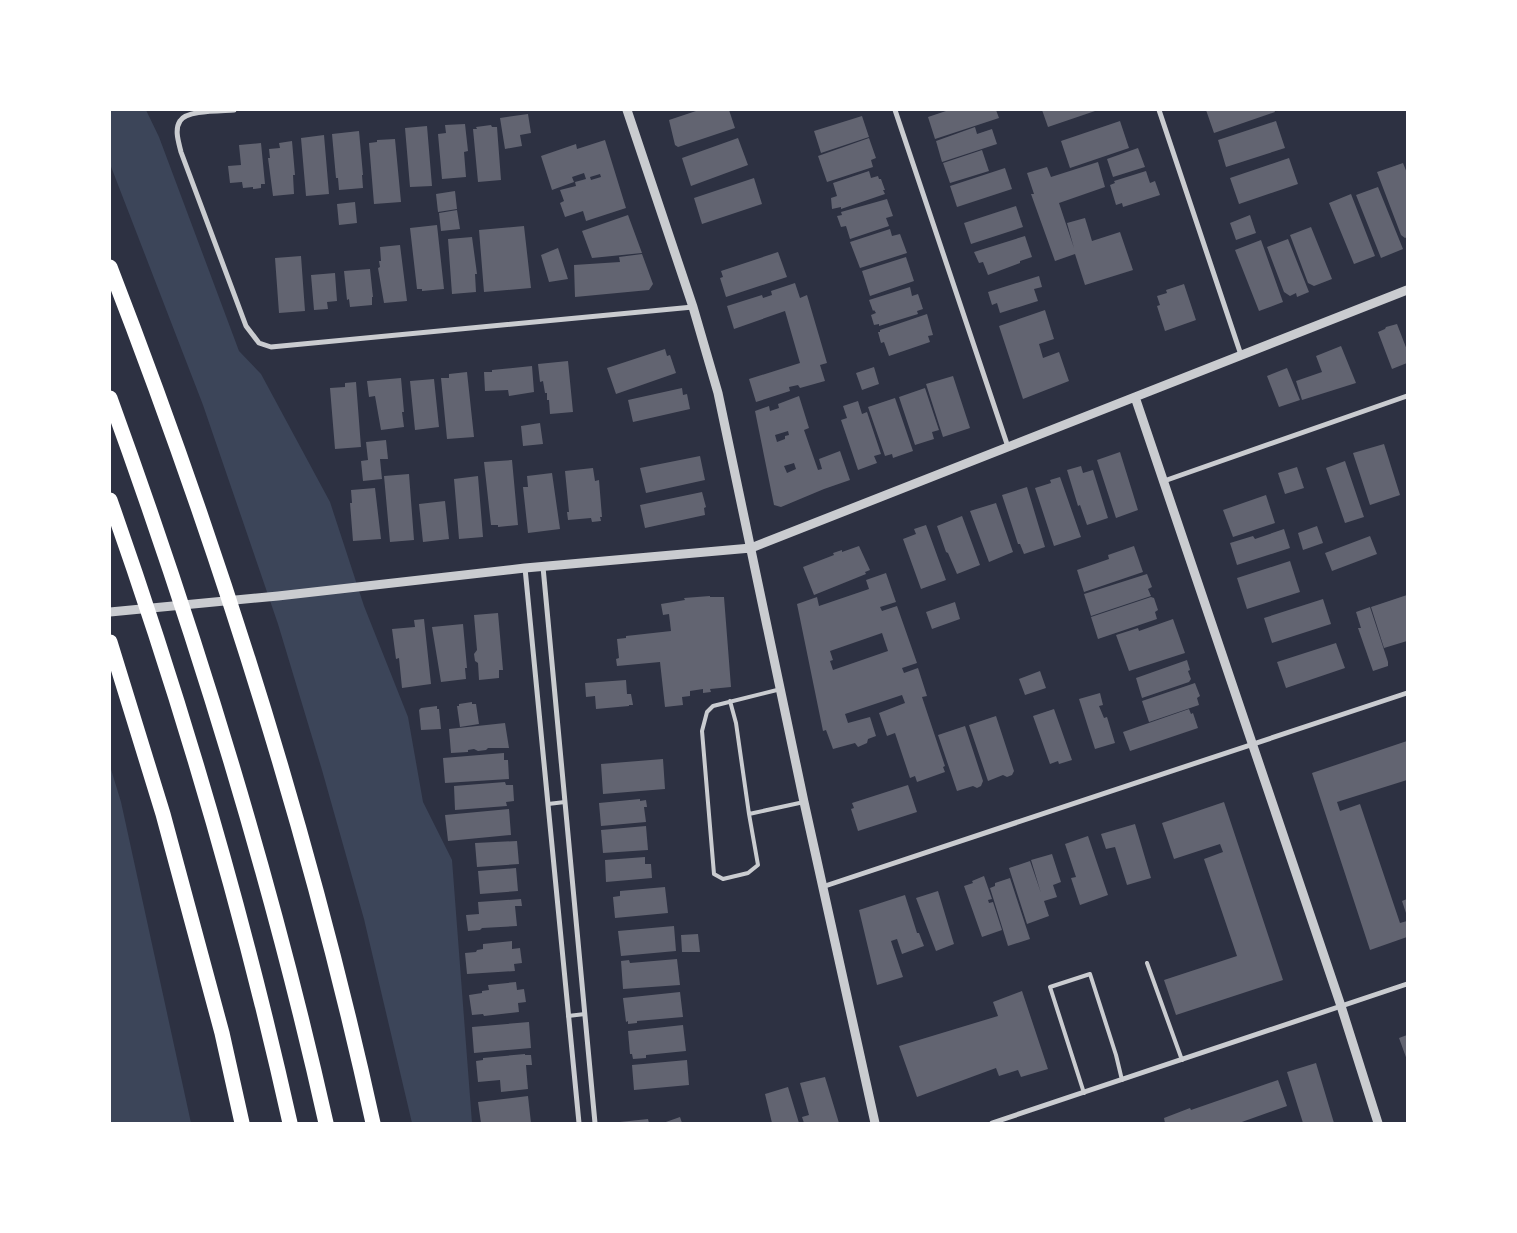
<svg xmlns="http://www.w3.org/2000/svg" width="1517" height="1233" font-family="'Playfair Display',serif">
	<style>
		.green { fill: #3c4559 }
		.building { fill: #626471; fill-rule: evenodd }
		.lines { fill: none; stroke-linecap: round; stroke-linejoin: round }
		.service { stroke: #caccd0; stroke-width: 4 }
		.minor { stroke: #caccd0; stroke-width: 5 }
		.tertiary { stroke: #caccd0; stroke-width: 9 }
		.motorway { stroke: #fff; stroke-width: 15 }
	</style>
	<rect width="100%" height="100%" fill="#2d3142"/>
	<path class="green" d="M110,110H146L159,137L239,351L261,374L330,502L364,606L408,717L423,802L452,860L472,1123H412L364,919L322,770L278,624L203,405L110,164Z
		M110,766L121,802L191,1123H110Z"/>
	<path class="building" d="M699,110H729L735,128L678,147L675,145L669,120Z
		M949,110H996L999,118L935,139L928,117Z
		M1042,110H1098L1048,127Z
		M1206,110H1274L1275,112L1214,133Z
		M528,114L531,133L520,135L522,146L505,149L500,118Z
		M862,116L869,137L821,153L814,131Z
		M1120,121L1129,148L1070,168L1061,141Z
		M1276,121L1285,148L1226,167L1218,140Z
		M465,124L468,151L464,152L466,177L442,179L438,134L446,133L445,125Z
		M491,125L492,127H497L501,180L478,182L473,129H477L476,127Z
		M427,126L432,186L410,187L405,128Z
		M975,127L977,134L992,129L997,144L942,162L936,141Z
		M359,131L363,175H362L363,188L339,190L338,178H336L332,134Z
		M324,135L329,194L306,196L301,138Z
		M738,138L748,165L691,186L682,158Z
		M869,138L876,158L871,160L873,167L827,182L818,156Z
		M395,139L401,202L374,204L369,143L377,142V140Z
		M605,140L626,208L586,221L583,211L565,217L560,203L564,201L560,190L576,186L575,182L586,179L584,173L572,177L574,182L552,190L541,156L576,144L577,149ZM600,174L601,177L591,180L590,177Z
		M292,141L295,175H293L294,194L273,196L268,158H270L269,149L280,148L279,143Z
		M261,143L265,184H261V188L253,189V187L243,188L242,182L230,183L228,166L241,165L239,145Z
		M1138,148L1145,167L1113,177L1107,159Z
		M982,150L989,171L950,183L943,163Z
		M1289,158L1298,184L1239,204L1230,178Z
		M1098,162L1105,187L1059,203L1074,248L1067,223L1085,218L1092,241L1120,232L1133,270L1085,285L1075,254L1055,261L1031,194H1034L1027,173L1047,167L1051,177Z
		M1403,163L1407,173V237L1405,238L1401,235L1377,172Z
		M1005,168L1012,189L957,207L950,186Z
		M869,171L871,178L878,176L879,179H881L885,190H883L885,194L841,209V207L832,209L831,198L837,196L833,183Z
		M1146,171L1150,183L1155,181L1160,195L1123,207L1122,203L1116,205L1110,185L1115,183L1114,181Z
		M754,178L762,204L702,224L694,198Z
		M1378,187L1403,249L1381,258L1356,195Z
		M455,191L457,209L438,212L436,194Z
		M1351,194L1375,256L1354,264L1329,203Z
		M887,199L893,216L886,218L889,226L850,239L846,226L841,227L837,216L842,215L841,212Z
		M355,202L357,223L339,225L337,204Z
		M1016,206L1023,227L971,244L964,223Z
		M457,210L460,229L441,231L439,213Z
		M628,215L642,253L592,258L582,231Z
		M1250,215L1256,233L1236,240L1230,223Z
		M437,225L444,289L422,291V289H417L410,228Z
		M524,226L531,288L484,292L479,230Z
		M1311,227L1332,279L1314,286L1308,283L1290,235Z
		M890,229L892,236L900,234L907,253L860,268L850,242Z
		M1025,236L1032,257L1020,261V263L988,275L983,262L979,263L974,252Z
		M472,237L477,274H475L476,292L452,294L448,239Z
		M1288,239L1309,292L1297,297L1296,293L1290,296L1284,292L1267,247Z
		M1261,240L1283,302L1259,311L1235,250Z
		M400,245L407,301L384,303L378,268L380,267L379,261H381L380,247Z
		M558,248L568,279L549,282L541,255Z
		M778,252L787,277L726,297L720,278L723,277L721,271Z
		M642,254L653,284L649,290L575,297L574,265L620,262L619,257Z
		M301,256L305,311L279,313L275,258Z
		M906,257L914,281L870,296L862,271Z
		M370,269L373,297H372V305L350,307L349,299L347,300L344,271Z
		M335,273L337,301L327,302L328,309L314,310L311,275Z
		M1039,276L1042,287L1034,289L1038,301L1000,313L997,303L992,305L988,292Z
		M795,283L800,298L807,295L827,363L820,365L825,381L800,388L798,385L789,387L790,391L756,402L749,379L800,363L785,311L734,329L727,306L762,295L763,298L772,295L771,291Z
		M1184,284L1196,320L1165,331L1157,306L1160,305L1157,296L1167,293L1166,290Z
		M910,287L912,296L918,294L923,309L917,311L918,314L879,326V324L874,325L871,315L876,313L874,310L873,311L869,300Z
		M1045,310L1054,339L1039,344L1043,358L1059,352L1069,381L1023,399L999,326Z
		M927,314L933,335L928,336L930,342L889,356L884,342L881,343L878,332H880V330Z
		M1397,324L1407,350V363L1392,369L1378,332L1385,329L1386,327Z
		M1341,346L1356,383L1302,400L1296,381L1322,372L1316,356Z
		M665,349L667,356L670,355L676,373L616,394L607,368Z
		M568,361L573,412L550,414L549,400H547V393H545L543,381L540,382L538,364Z
		M532,366L534,392L509,396L508,390L485,391L484,372H492V370Z
		M874,367L879,384L862,390L856,373Z
		M1287,368L1300,400L1279,407L1267,376Z
		M467,372L474,437L447,439L441,378H449V374Z
		M953,376L970,428L943,437L926,384Z
		M401,378L404,412H402L404,427L381,430L375,396L369,397L367,381Z
		M434,379L439,427L415,430L410,381Z
		M356,382L361,447L335,449L330,388L345,387V383Z
		M682,388L683,395L687,394L690,409L633,422L628,400Z
		M925,388L939,430L932,432L934,439L915,445L899,397Z
		M799,396L809,428L804,430L818,470L822,469L819,459L840,451L850,480L824,489L781,507L774,505L755,411L769,406L770,411L779,408L778,404ZM788,431L789,435L785,436V439L777,442L775,435ZM794,463L796,469L787,473L784,466Z
		M895,398L913,451L893,458L892,454L885,456L868,407Z
		M858,401L862,414L867,412L881,454L874,456L877,463L858,470L841,420L847,418L843,406Z
		M540,423L543,444L523,446L521,426Z
		M386,440L388,459H380L382,479L363,481L361,461L368,460L366,442Z
		M1384,444L1400,495L1370,505L1353,453Z
		M1120,452L1138,510L1116,518L1097,460Z
		M700,456L705,480L646,493L640,468Z
		M512,460L518,525L498,527V525H491L484,462Z
		M1345,461L1364,517L1345,523L1326,468Z
		M1081,466L1083,473L1093,470L1108,518L1087,525L1080,505L1078,506L1067,470Z
		M1297,467L1304,488L1285,494L1278,473Z
		M593,468L595,481L599,480L602,517H600L601,521L592,522L591,518L568,520L567,512H569L565,471Z
		M552,473L560,529L528,533L523,487H528L527,476Z
		M409,474L414,540L390,542L384,476Z
		M478,476L483,537L459,539L454,479Z
		M1060,477L1081,537L1054,546L1035,488L1051,483L1050,480Z
		M1027,487L1045,547L1024,554L1020,544H1018L1002,495Z
		M375,488L381,539L353,541L350,503H352L351,490Z
		M702,492L706,507L704,508L705,515L645,528L640,505Z
		M1266,495L1275,523L1233,537L1223,510Z
		M445,501L449,539L423,542L419,504Z
		M996,503L1013,552L989,562L970,511Z
		M962,516L980,565L957,574L948,553L946,552L937,526Z
		M926,525L946,580L921,589L903,539L916,534L914,529Z
		M1317,526L1323,543L1303,550L1298,533Z
		M1284,529L1290,548L1237,565L1230,543L1253,536L1255,539Z
		M1370,536L1377,554L1332,571L1325,553Z
		M859,546L870,570L865,572L866,574L814,595L803,567L834,555L833,553L842,550V552Z
		M1134,546L1143,572L1084,592L1077,570L1109,559L1108,555Z
		M1290,561L1300,592L1247,609L1237,578Z
		M886,573L896,602L880,607L882,611L897,606L917,663L902,668L904,673L918,668L927,696L922,697L945,766L943,767L945,772L917,782L915,776L910,778L895,733L887,736L879,713L905,703L902,695L845,714L848,723L870,717L876,736L868,739L867,743L858,747L855,743L833,749L826,730L823,731L797,604L817,597L819,606L869,589L866,580ZM882,633L888,651L833,670L830,661L833,660L830,651Z
		M1147,574L1152,587L1148,589L1151,596L1091,616L1084,594Z
		M1407,595V641L1384,648L1371,607Z
		M710,596V597H724L731,687L710,689L711,692L703,693V689L690,691V696L682,697L683,705L665,707L660,662L617,666L616,659L619,658L617,639L626,638V636L671,631L669,614L663,615L661,604L685,600L684,598Z
		M1151,597L1154,598L1158,610L1155,612L1157,619L1098,639L1091,617Z
		M1323,599L1331,624L1272,643L1264,618Z
		M955,602L960,619L932,629L926,612Z
		M1370,607L1388,662V666L1373,671L1358,628H1361L1356,612Z
		M498,613L503,670H499V678L479,680L478,663L475,661L474,654L477,650L474,615Z
		M424,619L431,684L402,688L399,658L396,659L392,629L415,627L414,620Z
		M1173,619L1185,653L1129,671L1116,635L1138,628L1139,631Z
		M463,624L467,668H465L466,679L441,682L432,627Z
		M1336,643L1345,668L1286,688L1277,662Z
		M1187,660L1190,670L1188,671L1191,679L1189,682L1142,698L1136,678Z
		M1040,671L1046,688L1025,695L1019,679Z
		M626,680L627,694H631L633,705H629V706L596,709L595,696L586,697L585,683Z
		M1195,683L1200,696L1197,698L1199,705L1149,722L1142,701Z
		M1100,693L1103,705L1099,706L1104,718L1107,717L1115,743L1095,749L1079,699Z
		M472,702V704H476L479,724L460,727L457,706H459V704Z
		M437,706V709H439L441,729L421,730L419,710L421,708Z
		M1054,709L1072,760L1059,764L1058,761L1050,764L1033,716Z
		M1189,709L1191,714L1193,713L1198,728L1130,751L1123,732Z
		M996,716L1014,771L1012,775L1007,777L1003,775L988,781L969,725Z
		M505,723L509,748H488L486,750L478,751L474,749L468,750V752L451,753L449,729Z
		M965,726L983,781L981,786L977,788L973,786L957,791L938,735Z
		M1407,741V780L1337,802L1340,811L1360,804L1400,923L1407,921V937L1370,950L1312,773Z
		M504,753V760H508L509,779L445,783L443,758Z
		M663,759L665,789L603,794L601,764Z
		M505,782L506,785H513L514,801L506,802L507,806L455,810L454,786Z
		M908,785L917,812L858,831L851,809L854,808L852,803Z
		M640,799V801L646,800L647,807H644L646,822L601,826L599,803Z
		M1224,802L1283,980L1176,1015L1164,980L1237,956L1204,859L1223,852L1220,844L1174,859L1162,823Z
		M509,809L511,835L448,841L445,815Z
		M1135,824L1151,878L1127,885L1115,847L1106,849L1101,834Z
		M646,826L648,850L603,853L601,830Z
		M1088,836L1108,895L1080,905L1071,878L1076,877L1065,844Z
		M517,841L519,864L477,867L475,843Z
		M1052,854L1061,882L1053,885L1057,897L1044,901L1049,916L1027,924L1009,868L1030,861L1041,893L1031,860Z
		M645,857V864H651L652,878L606,882L605,860Z
		M516,868L518,891L480,894L478,871Z
		M984,876L992,899L988,900L989,903L993,902L1002,930L982,937L964,886L973,883L972,881Z
		M1010,878L1030,939L1008,946L990,888L995,886V883Z
		M665,887L668,913L615,918L613,897L620,896V891Z
		M938,891L954,944L936,951L916,898Z
		M905,895L917,933H919L924,946L902,954L897,939L891,941L903,977L877,985L859,910Z
		M521,899L522,906H515L517,926L482,928L480,930L468,931L466,915L479,914L478,902Z
		M1407,899V916L1402,901Z
		M674,926L676,951L621,956L618,931Z
		M698,934L700,952H682L681,935Z
		M512,941V949L520,948L522,963L514,964L515,971L467,974L465,953L476,952L477,950L483,949V944Z
		M677,959L680,985L623,989L621,961L629,960L630,963Z
		M516,982L517,990L524,989L526,1002L518,1003L519,1012L484,1016L483,1014L472,1015L469,995L482,993V991L489,990L488,985Z
		M1022,991L1048,1069L1021,1077L1018,1070L999,1076L996,1068L917,1097L899,1046L998,1016L993,1002Z
		M680,992L683,1017L637,1021V1023L628,1024V1021L626,1022L623,998Z
		M529,1022L531,1048L474,1053L472,1027Z
		M683,1025L686,1051L646,1055V1058L633,1059L632,1054H630L628,1031Z
		M1407,1035V1060L1399,1038Z
		M525,1054V1055H531L532,1065H526L528,1089L501,1092L500,1080L478,1082L476,1061L483,1060V1058Z
		M687,1060L689,1085L634,1090L632,1065Z
		M1316,1063L1334,1123H1303L1287,1072Z
		M825,1077L839,1123H804L802,1117L809,1115L800,1083Z
		M1278,1080L1287,1106L1239,1123H1165L1164,1118L1190,1108L1191,1110Z
		M788,1087L799,1123H772L765,1094Z
		M528,1096L531,1123H481L478,1102Z
		M680,1117L682,1123H663Z
		M648,1119L649,1123H620V1122Z"/>
	<g class="lines">
		<path class="service" d="M781,689L713,706L707,712L702,731L714,874L723,879L748,873L758,865L749,814L804,802
			M730,701L736,723L749,814
			M548,804L565,802
			M1147,963L1182,1060
			M568,1016L585,1014
			M1084,1093L1050,987L1090,974L1116,1055L1122,1080"/>
		<path class="minor" d="M234,110C221,111 186,110 180,121C174,130 179,143 181,152L246,326L259,343L271,347L693,307
			M895,110L1008,447
			M1159,110L1241,355
			M1164,481L1407,396
			M543,567L595,1123
			M525,568L579,1123
			M822,887L1407,693
			M992,1123L1407,984"/>
		<path class="tertiary" d="M627,110L693,307L718,393L804,802L875,1123
			M1135,397L1341,1006L1378,1123
			M110,612L278,596L525,568L751,548L1407,290"/>
		<path class="motorway" d="M110,267C218,546 309,831 373,1123
			M110,398C196,635 271,877 326,1123
			M110,500C182,704 243,912 290,1123
			M110,642L163,814L222,1033L242,1123"/>
	</g>
	<rect width="1517" height="1233" fill="none" stroke="#ffffff" stroke-width="222"/>
</svg>
